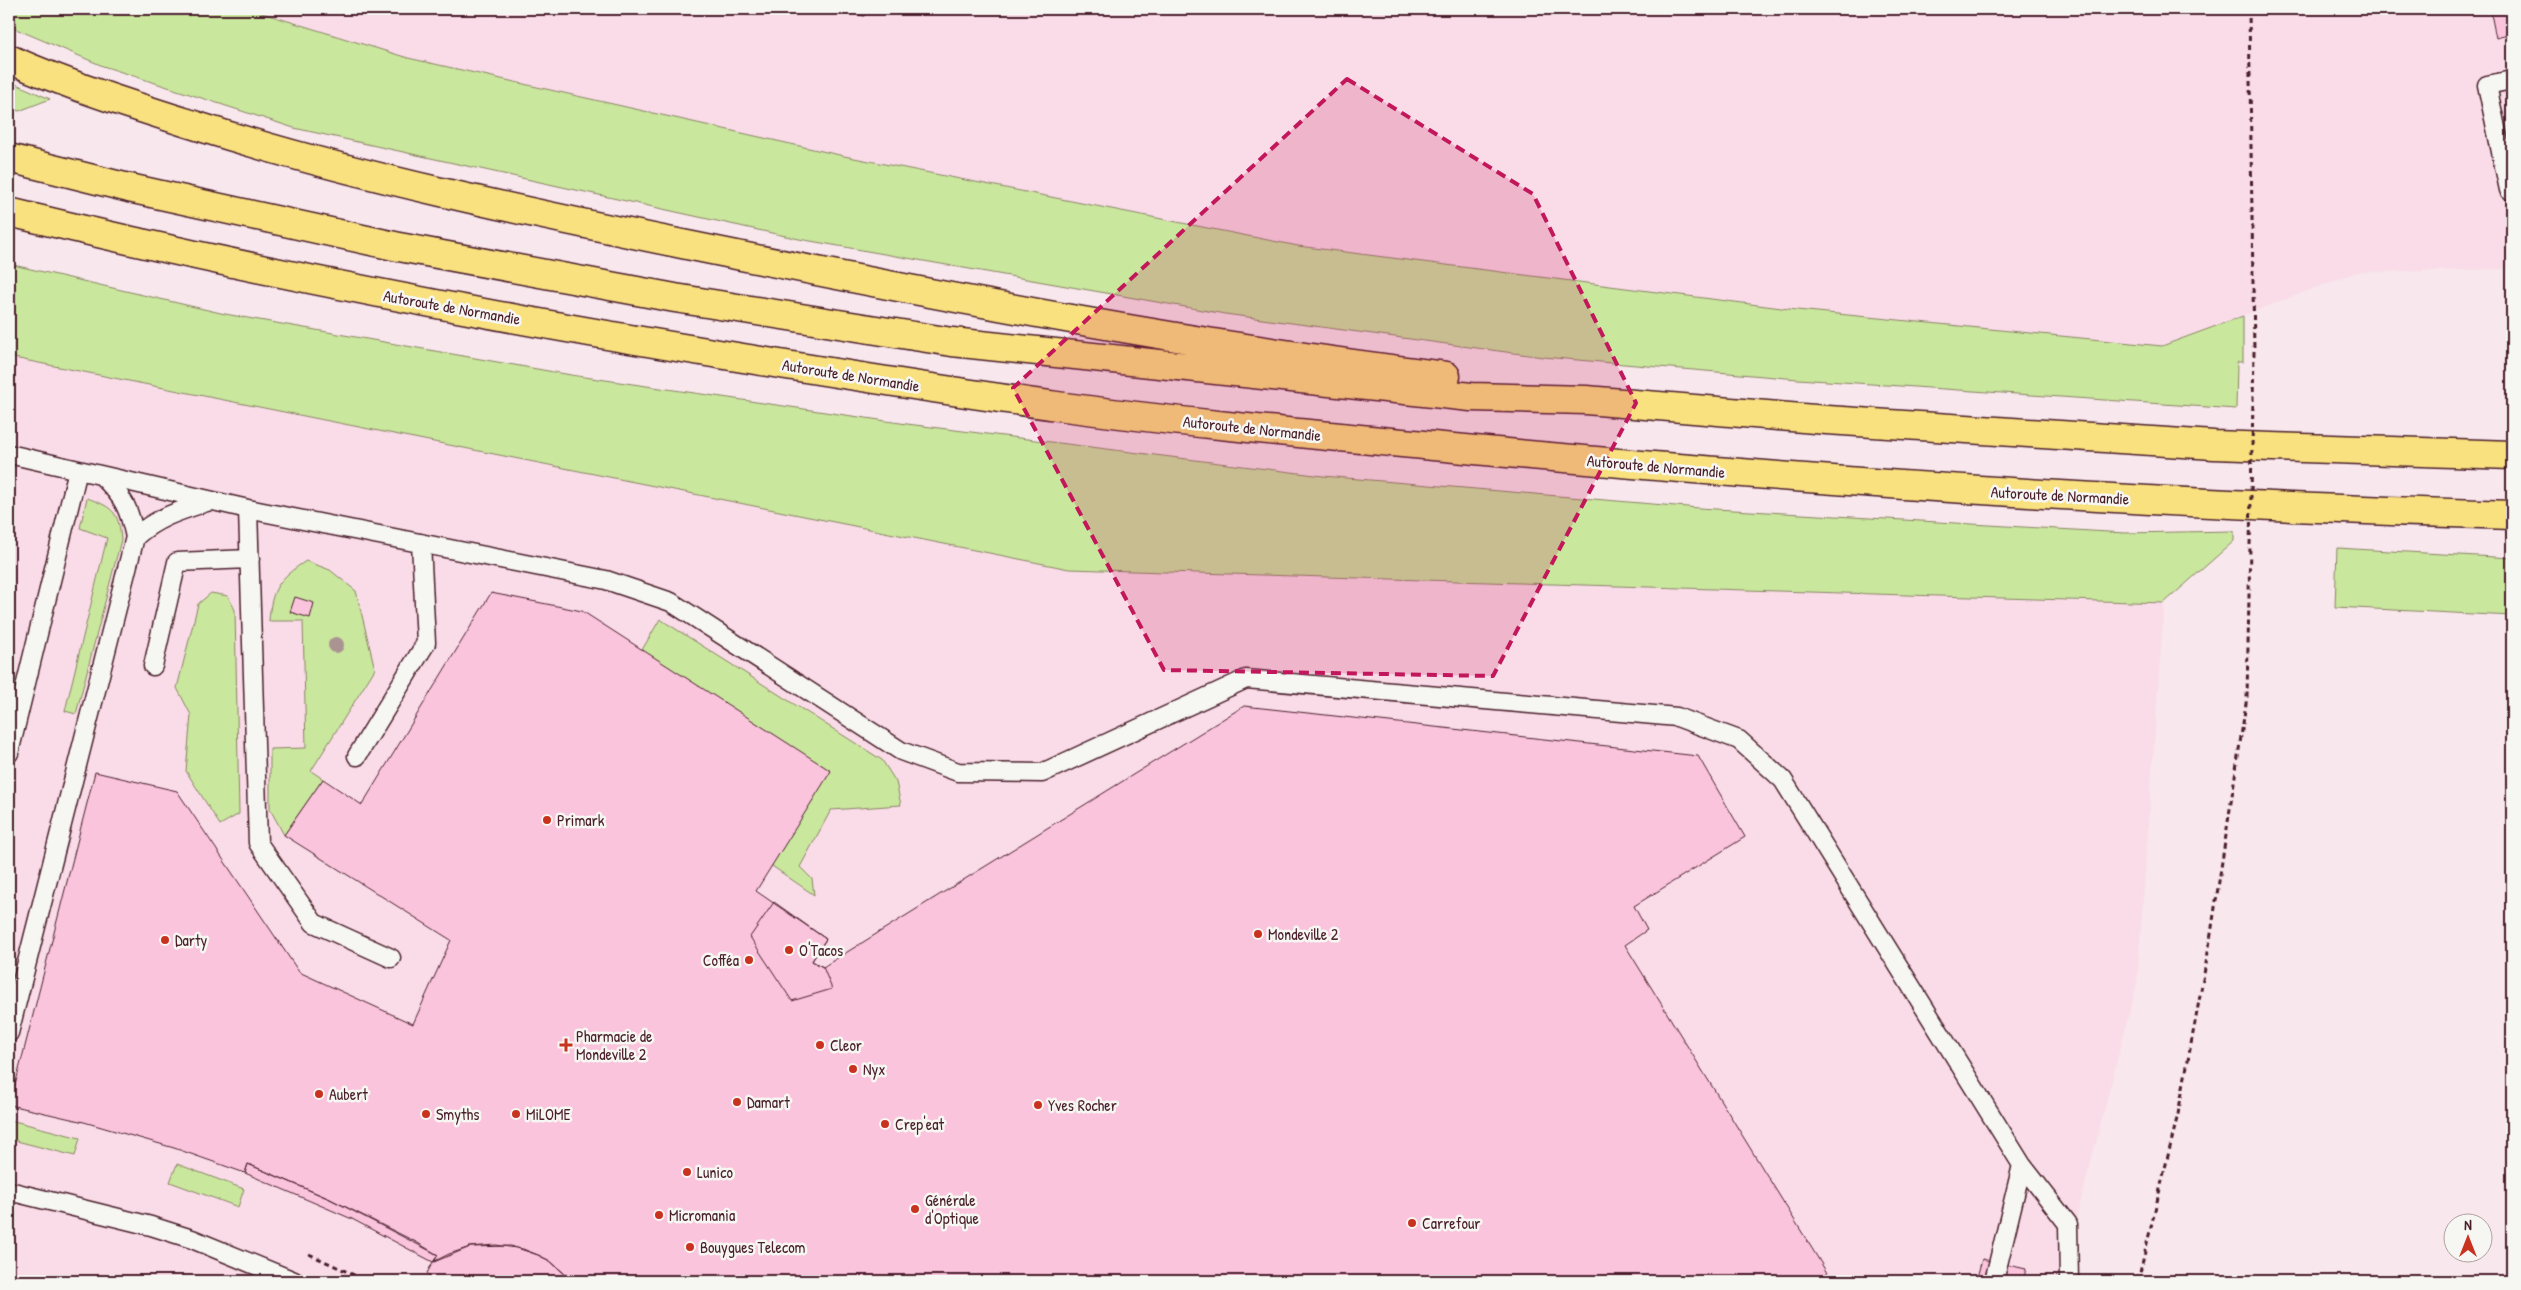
<svg xmlns="http://www.w3.org/2000/svg" width="2521" height="1290" font-family="'Patrick Hand',sans-serif">
	<style>
		.built { fill: #f9dce8 }
		.green { fill: #cae79e; stroke: #8a8364 }
		.building { fill: #fbc4dd; stroke: #4a1f2b }
		.lines { fill: none; stroke-linecap: round; stroke-linejoin: round }
		.service-casing { stroke: #4a1f2b; stroke-width: 21 }
		.motorway-casing { stroke: #4a1f2b; stroke-width: 31 }
		.path { stroke: #4a1f2b; stroke-width: 3; stroke-dasharray: 5 4; stroke-linecap: butt }
		.service { stroke: #f6f6f2; stroke-width: 18 }
		.motorway { stroke: #fae180; stroke-width: 28 }
		.path-bridge { stroke: #4a1f2b; stroke-width: 3; stroke-dasharray: 5 4; stroke-linecap: butt }
		.tree { fill: #aa9492 }
		.marked { fill: #c2185b; fill-opacity: 0.2; stroke: #c2185b; stroke-width: 4; stroke-dasharray: 10 6; stroke-linejoin: round }
		.poi-dot { fill: #c8321e; stroke: #f6f6f2; stroke-width: 2 }
		.labels { text-anchor: middle; dominant-baseline: central; stroke-width: 5; stroke-linejoin: round; paint-order: stroke }
		.street-label { font-size: 16px; fill: #4a1f2b; stroke: #f6f6f2 }
		.poi-label { font-size: 16px; fill: #4a1f2b; stroke: #f6f6f2; text-anchor: start }
	</style>
	<rect width="100%" height="100%" fill="#f8e7ec"/>
	<filter id="ink" filterUnits="userSpaceOnUse"><feTurbulence type="fractalNoise" baseFrequency=".02" numOctaves="2"/><feDisplacementMap in="SourceGraphic" scale="10" xChannelSelector="R" yChannelSelector="G"/><feConvolveMatrix kernelMatrix="1 2 1 2 8 2 1 2 1" color-interpolation-filters="sRGB"/></filter>
	<g filter="url(#ink)">
		<path class="built" d="M249,9H2512V269L2357,272L2162,346L1797,310L1298,246L844,156L408,58Z
			M9,357L1069,569L2164,603L2137,983L2060,1281H9Z"/>
		<path class="green" d="M9,9H249L408,58L844,156L1298,246L1797,310L2162,346L2243,316V362H2237L2236,409L1798,379L1543,357L1225,314L799,239L294,128L103,66L9,26Z
			M9,81L50,99L19,111L9,108Z
			M9,264L225,314L571,375L907,424L1323,476L1699,508L2125,533L2234,531V541L2164,603L1069,569L9,357Z
			M87,498C113,507 119,512 121,540L76,714L65,711L107,538L80,528Z
			M2337,548L2512,558V616L2335,607Z
			M306,561L330,570L356,591L375,669L311,771L323,779L284,835L270,809V749L306,748L303,621H269C271,589 279,578 306,561Z
			M211,593L228,596L235,610L239,814L220,825L186,771L191,715L177,688L198,604Z
			M660,619L882,760L896,782L901,805L831,810L800,867L812,879L814,895L772,866L642,650Z
			M10,1120L80,1138L75,1156L9,1139Z
			M177,1164L244,1189L238,1207L170,1182Z"/>
		<path class="building" d="M829,9H866L864,16Z
			M2490,9H2512V34L2496,38Z
			M491,593L582,611L831,771L756,891L826,939L812,961L823,967L1244,706L1698,756L1745,837L1634,906L1647,930L1625,945L1832,1281H573L550,1261L538,1255L511,1246L470,1247L434,1262L438,1255L416,1242L330,1199L248,1164L245,1173L174,1148L84,1122L10,1105L95,772L177,791L299,972L413,1024L451,940L284,835L323,779L362,805Z
			M295,597L314,603L310,618L290,612Z
			M774,902L826,939L812,961L823,967L832,989L792,1001L750,937Z
			M248,1164L330,1199L438,1255L433,1262L352,1219L245,1173Z
			M496,1245L523,1249L538,1255L550,1261L573,1281H434L427,1273L433,1262L449,1254L470,1247Z
			M1982,1259L2026,1269L2023,1281H1976Z"/>
		<g class="lines">
			<g class="service-casing">
				<path id="service" d="M2512,80L2487,85L2509,190L2512,189
					M9,454L248,509L606,580L671,602L901,751L958,772L1042,773L1246,679L1677,717L1739,740L1783,780L2022,1165L2068,1224L2069,1281
					M248,509L258,843L314,923L391,958
					M135,537C157,517 182,510 210,501
					M153,666L177,562L250,559
					M9,753L78,470
					M357,756L426,643L421,543
					M9,1033L135,537C129,508 124,498 103,477
					M9,1191L151,1226L192,1239L294,1281
					M1994,1281L2022,1165"/>
			</g>
			<g class="motorway-casing">
				<path id="motorway" d="M9,59C70,86 134,106 197,126C358,177 522,211 687,245C938,296 1192,345 1446,376
					M9,158L129,188L399,247L675,298L952,342L1471,397L1586,400L1827,420L2214,445L2512,455
					M9,212C251,271 497,318 743,358C848,375 952,392 1057,406C1199,425 1343,437 1486,451C1827,483 2170,505 2512,515"/>
			</g>
			<path class="path" d="M2249,9L2254,352
				M309,1254L367,1281
				M2138,1281L2178,1114L2209,947L2247,697L2250,545"/>
			<use href="#service" class="service"/>
			<use href="#motorway" class="motorway"/>
			<path class="path-bridge" d="M2250,545L2254,352"/>
		</g>
		<circle class="tree" cx="336" cy="645" r="8"/>
	</g>
	<path class="marked" d="M1347,79L1533,194L1636,403L1493,676L1164,670L1013,388Z"/>
	<g class="poi-dot">
		<circle cx="547" cy="820" r="5"/>
		<circle cx="1258" cy="934" r="5"/>
		<circle cx="165" cy="940" r="5"/>
		<circle cx="789" cy="950" r="5"/>
		<circle cx="749" cy="960" r="5"/>
		<path d="M563.5 1037.5h5v5h5v5h-5v5h-5v-5h-5v-5h5z"/>
		<circle cx="820" cy="1045" r="5"/>
		<circle cx="853" cy="1069" r="5"/>
		<circle cx="319" cy="1094" r="5"/>
		<circle cx="737" cy="1102" r="5"/>
		<circle cx="1038" cy="1105" r="5"/>
		<circle cx="426" cy="1114" r="5"/>
		<circle cx="516" cy="1114" r="5"/>
		<circle cx="885" cy="1124" r="5"/>
		<circle cx="687" cy="1172" r="5"/>
		<circle cx="915" cy="1209" r="5"/>
		<circle cx="659" cy="1215" r="5"/>
		<circle cx="1412" cy="1223" r="5"/>
		<circle cx="690" cy="1247" r="5"/>
	</g>
	<g class="labels">
		<g class="street-label">
			<text transform="translate(452 307) rotate(10)">Autoroute de Normandie</text>
			<text transform="translate(851 375) rotate(9)">Autoroute de Normandie</text>
			<text transform="translate(1252 428) rotate(6)">Autoroute de Normandie</text>
			<text transform="translate(1656 466) rotate(5)">Autoroute de Normandie</text>
			<text transform="translate(2060 495) rotate(3)">Autoroute de Normandie</text>
		</g>
		<g class="poi-label">
			<text x="557" y="820">Primark</text>
			<text x="1268" y="934">Mondeville 2</text>
			<text x="175" y="940">Darty</text>
			<text x="799" y="950">O'Tacos</text>
			<text x="739" y="960" text-anchor="end">Cofféa</text>
			<text x="576" y="1036">Pharmacie de<tspan x="576" dy="18">Mondeville 2</tspan></text>
			<text x="830" y="1045">Cleor</text>
			<text x="863" y="1069">Nyx</text>
			<text x="329" y="1094">Aubert</text>
			<text x="747" y="1102">Damart</text>
			<text x="1048" y="1105">Yves Rocher</text>
			<text x="436" y="1114">Smyths</text>
			<text x="526" y="1114">MiLOME</text>
			<text x="895" y="1124">Crep'eat</text>
			<text x="697" y="1172">Lunico</text>
			<text x="925" y="1200">Générale<tspan x="925" dy="18">d'Optique</tspan></text>
			<text x="669" y="1215">Micromania</text>
			<text x="1422" y="1223">Carrefour</text>
			<text x="700" y="1247">Bouygues Telecom</text>
		</g>
	</g>
	<rect width="2521" height="1290" fill="none" stroke="#f6f6f2" stroke-width="30"/>
	<rect x="15" y="15" width="2491" height="1260" fill="none" stroke="#4a1f2b" stroke-width="2" filter="url(#ink)"/>
	<g transform="translate(2468 1238)"><circle r="24" fill="#f6f6f2" stroke="#b1a0a2"/>
	<path d="M0-4L9 19L0 12L-9 19Z" fill="#c8321e"/>
	<text y="-8" font-size="14" font-weight="bold" text-anchor="middle" fill="#4a1f2b">N</text>
	</g>
</svg>
